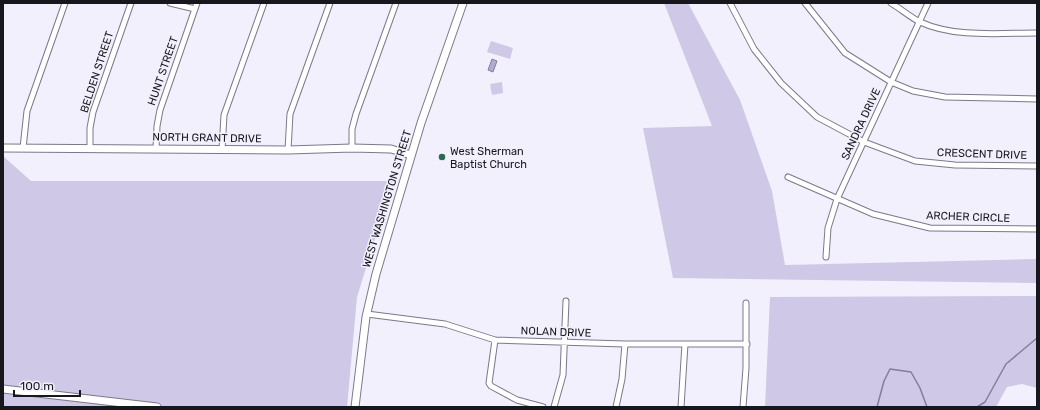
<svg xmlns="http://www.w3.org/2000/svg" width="1040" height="410" font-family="Rubik,sans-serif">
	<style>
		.green { fill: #cfc8e6 }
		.water { fill: #b2aacf; stroke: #847e9a }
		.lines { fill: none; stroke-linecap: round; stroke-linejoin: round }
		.stream { stroke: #847e9a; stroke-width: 1.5 }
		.street-casing { stroke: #7c788a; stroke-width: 7 }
		.secondary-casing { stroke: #7c788a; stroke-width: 9 }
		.street { stroke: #fff; stroke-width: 5 }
		.secondary { stroke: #fff; stroke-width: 7 }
		.poi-dot { fill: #2b6955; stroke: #f2f0fc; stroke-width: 1.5 }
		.labels { text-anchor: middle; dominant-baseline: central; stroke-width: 3; stroke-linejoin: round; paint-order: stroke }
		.street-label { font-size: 11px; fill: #18171e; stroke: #f2f0fc }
		.poi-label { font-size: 11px; fill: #18171e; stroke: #f2f0fc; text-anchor: start }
	</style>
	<rect width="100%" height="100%" fill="#f2f0fc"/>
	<path class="green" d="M664,3H688L740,100L772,191L785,265L1037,259V283L673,278L643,128L712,126Z
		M491,41L513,48L510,59L487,52Z
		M502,82L503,93L492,95L490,84Z
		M3,156L31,181H393L357,297L347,407H3Z
		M1037,296V388L1022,384L1007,387L996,407H765L770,297Z"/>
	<path class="water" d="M492,59L497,61L493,72L488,70Z"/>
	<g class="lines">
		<path class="stream" d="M877,407L884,381L890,369L911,372L920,388L927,407
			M977,407L985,402L1006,364L1037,338"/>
		<g class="street-casing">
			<path id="street" d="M170,3L195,9
				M730,3L754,49L781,83L817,117L864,142L915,161L955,165L1037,166
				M805,3L845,53L891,82L913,91L945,97L1037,99
				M891,3C901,9 910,17 920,22C955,38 999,33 1037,33
				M23,148L27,111L65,3
				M90,148V128L93,112L131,3
				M156,148L157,126L160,110L197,3
				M352,148V129L356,114L396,3
				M222,150L224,115L264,3
				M288,150L290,114L330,3
				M788,177L873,214L930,228L1037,229
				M826,257L828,228L837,199L928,3
				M367,314L445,324L495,340L625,344H747
				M495,340L489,383L491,386L517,400L543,407
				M554,407L563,375L566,301
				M616,407L622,379L625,344
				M681,407L685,344
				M743,407L746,368V303"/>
		</g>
		<g class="secondary-casing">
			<path id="secondary" d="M3,148L288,150L352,148L391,149L411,155
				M3,389L157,407
				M355,407L366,317L376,274L421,123L463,3"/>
		</g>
		<use href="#street" class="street"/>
		<use href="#secondary" class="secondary"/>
	</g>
	<circle class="poi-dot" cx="442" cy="157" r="4"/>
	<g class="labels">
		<g class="street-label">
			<text transform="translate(163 71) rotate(-71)">HUNT STREET</text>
			<text transform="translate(97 72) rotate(-72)">BELDEN STREET</text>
			<text transform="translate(861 124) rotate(-65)">SANDRA DRIVE</text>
			<text transform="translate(207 138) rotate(1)">NORTH GRANT DRIVE</text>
			<text transform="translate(982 154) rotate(2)">CRESCENT DRIVE</text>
			<text transform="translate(387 199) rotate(-73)">WEST WASHINGTON STREET</text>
			<text transform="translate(968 217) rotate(2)">ARCHER CIRCLE</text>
			<text transform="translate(556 332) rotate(2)">NOLAN DRIVE</text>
		</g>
		<g class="poi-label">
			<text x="450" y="151">West Sherman<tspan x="450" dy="13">Baptist Church</tspan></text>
		</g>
	</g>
	<rect width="1040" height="410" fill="none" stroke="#18171e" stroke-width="8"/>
	<path d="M14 390v6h66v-6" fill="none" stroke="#18171e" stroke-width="2"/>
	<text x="20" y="390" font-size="12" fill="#18171e" stroke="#f2f0fc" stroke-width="3" paint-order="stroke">100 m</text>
</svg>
